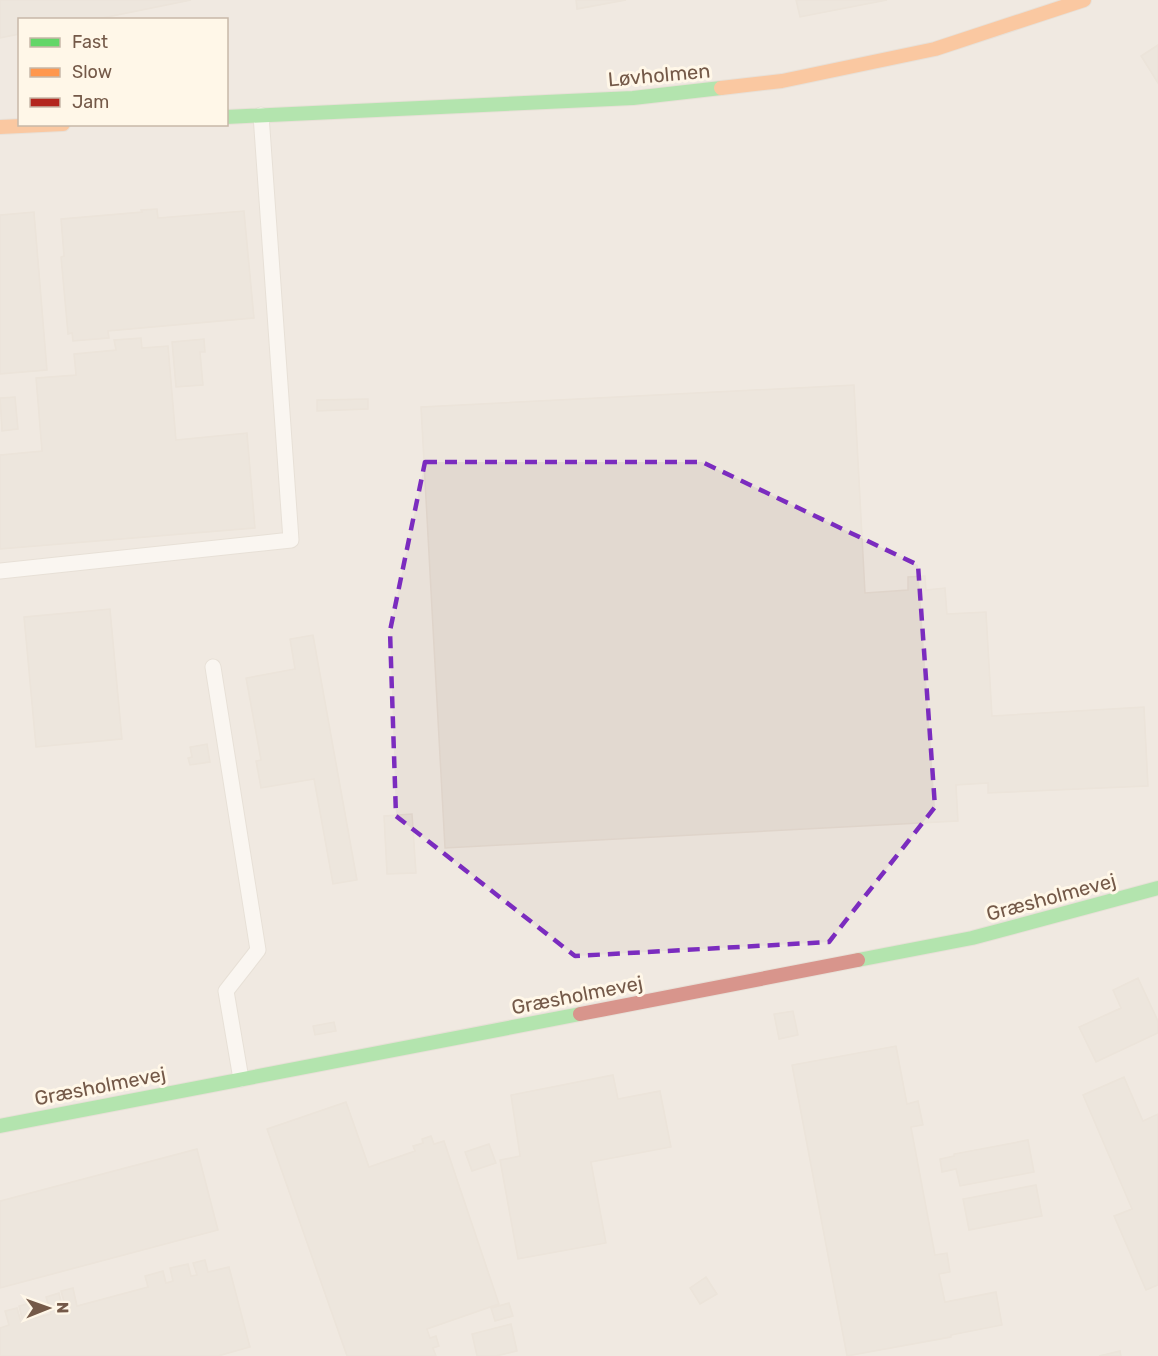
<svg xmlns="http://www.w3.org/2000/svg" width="1158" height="1356" font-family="Rubik,sans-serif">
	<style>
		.industrial { fill: #e9e1d9; fill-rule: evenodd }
		.building { fill: #e2d9d0; stroke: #dfd4ca; stroke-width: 1.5 }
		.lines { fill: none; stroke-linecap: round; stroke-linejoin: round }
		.lane-casing { stroke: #d6ccc3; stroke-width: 17 }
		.fast-casing { stroke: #d7cdc5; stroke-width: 16 }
		.slow-casing { stroke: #d7cdc5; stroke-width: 16 }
		.jam-casing { stroke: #d7cdc5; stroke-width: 16 }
		.lane { stroke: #fefdfc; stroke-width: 15 }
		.fast { stroke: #63d668; stroke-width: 14 }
		.slow { stroke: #ff974d; stroke-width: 14 }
		.jam { stroke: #b3261e; stroke-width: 14 }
		.marked { fill: none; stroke: #7b2cbf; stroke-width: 4.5; stroke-dasharray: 12 8; stroke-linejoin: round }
		.labels { text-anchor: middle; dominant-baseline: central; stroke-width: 6; stroke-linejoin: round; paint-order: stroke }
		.street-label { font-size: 20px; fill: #745948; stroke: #fff7e8 }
	</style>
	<rect width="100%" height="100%" fill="#f6f1e8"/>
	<path class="industrial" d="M0,0H1158V1356H0ZM20,20H226V124H20Z"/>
	<path class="building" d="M0,0H191L93,20H20V34L0,38Z
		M576,0H626L577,9Z
		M796,0H887L800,17Z
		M1158,45V83L1141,56Z
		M157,209L158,218L244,211L254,318L108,331L109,338L73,341L72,333L68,334L61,257L64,256L61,219L142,212L141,210Z
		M34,212L47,370L0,374V215Z
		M141,338L142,348L168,346L176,440L247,433L255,528L0,549V455L42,451L36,378L76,375L74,354L116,350L114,340Z
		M204,339L205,352H200L203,385L176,387L172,342Z
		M854,385L865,593L908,590V577L925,576L926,590L945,588L947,614L986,612L992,716L1144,707L1148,786L988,793V783L956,785L958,821L445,848L421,407Z
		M15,397L18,429L2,431L0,398Z
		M368,399V409L317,411V400Z
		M110,609L122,739L36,747L24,617Z
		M313,635L357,880L333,884L314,779L261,788L256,761L261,760L246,678L295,669L290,639Z
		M207,744L210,762L190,765L188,758L192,757L190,747Z
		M412,814L416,873L387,874L384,816Z
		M1138,978L1158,1021V1033L1096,1062L1079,1027L1121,1008L1113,990Z
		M793,1011L798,1035L779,1039L774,1014Z
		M334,1022L336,1031L315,1035L313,1026Z
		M896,1046L907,1104L918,1101L923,1125L911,1127L935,1255L947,1253L950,1272L939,1274L945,1302L996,1292L1002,1325L951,1335V1337L847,1356L792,1065Z
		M613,1075L618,1099L660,1091L671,1147L591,1162L606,1243L518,1259L500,1160L520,1156L511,1095Z
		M1124,1077L1143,1121L1158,1114V1285L1146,1290L1114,1216L1132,1209L1083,1095Z
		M346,1102L369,1167L415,1151L413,1146L423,1143L422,1139L431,1136L434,1144L444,1141L499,1304L427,1329L430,1338L436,1336L439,1346L433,1348L436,1356H347L267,1129Z
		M1028,1140L1034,1172L960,1186L956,1169L942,1172L940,1159L954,1156V1154Z
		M489,1144L496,1163L472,1171L465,1152Z
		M197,1149L218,1230L0,1288V1201Z
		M1036,1185L1042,1216L969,1230L963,1199Z
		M205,1260L208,1272L229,1267L250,1347L218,1356H0V1328L9,1325L5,1311L17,1308L21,1322H23L19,1306L31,1303L35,1318L51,1314L46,1297L59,1293L63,1310L66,1309L61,1291L73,1288L77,1306L148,1287L145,1276L163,1271L166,1283L173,1281L170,1268L188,1264L191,1276L197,1275L193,1263Z
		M706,1277L717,1294L700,1304L690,1288Z
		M509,1303L513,1316L495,1321L491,1308Z
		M511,1324L517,1351L496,1356H477L472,1334Z
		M1120,1351L1121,1356H1099Z"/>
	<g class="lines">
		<g class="lane-casing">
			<path id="lane" d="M0,571L291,540L261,115
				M213,667L258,950L226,991L241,1079"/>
		</g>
		<g class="fast-casing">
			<path id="fast" d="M226,117L633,98L721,88
				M858,960L972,938L1158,888
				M0,1126L580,1014"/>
		</g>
		<g class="slow-casing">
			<path id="slow" d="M721,88L782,81L935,49L1084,0
				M0,127L63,124"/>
		</g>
		<g class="jam-casing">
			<path id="jam" d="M580,1014L858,960"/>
		</g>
		<use href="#lane" class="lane"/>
		<use href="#fast" class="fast"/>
		<use href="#slow" class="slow"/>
		<use href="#jam" class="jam"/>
	</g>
	<path d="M0 0H1158V1356H0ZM425,462H702L918,565L935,807L829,942L575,956L396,816L390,631Z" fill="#f6f1e8" fill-opacity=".55" fill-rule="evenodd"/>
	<path class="marked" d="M425,462H702L918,565L935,807L829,942L575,956L396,816L390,631Z"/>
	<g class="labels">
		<g class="street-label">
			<text transform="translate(659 75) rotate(-5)">Løvholmen</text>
			<text transform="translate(1051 897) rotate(-15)">Græsholmevej</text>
			<text transform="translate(577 995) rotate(-11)">Græsholmevej</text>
			<text transform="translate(100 1086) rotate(-11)">Græsholmevej</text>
		</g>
	</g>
	<rect x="18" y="18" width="210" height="108" fill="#fff7e8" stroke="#c7b8a8" stroke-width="1.5"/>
	<rect x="30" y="38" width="30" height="9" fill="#63d668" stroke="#c7b8a8" stroke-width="1.5"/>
	<text x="72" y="48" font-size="18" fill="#745948">Fast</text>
	<rect x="30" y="68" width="30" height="9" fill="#ff974d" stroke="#c7b8a8" stroke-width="1.5"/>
	<text x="72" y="78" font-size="18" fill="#745948">Slow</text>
	<rect x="30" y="98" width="30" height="9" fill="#b3261e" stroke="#c7b8a8" stroke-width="1.5"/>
	<text x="72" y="108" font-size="18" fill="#745948">Jam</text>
	<g transform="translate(48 1308) rotate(89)" stroke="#fff7e8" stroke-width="4.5" paint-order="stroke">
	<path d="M0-4.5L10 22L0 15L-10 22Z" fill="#745948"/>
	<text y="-9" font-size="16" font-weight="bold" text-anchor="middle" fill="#745948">N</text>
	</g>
</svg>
